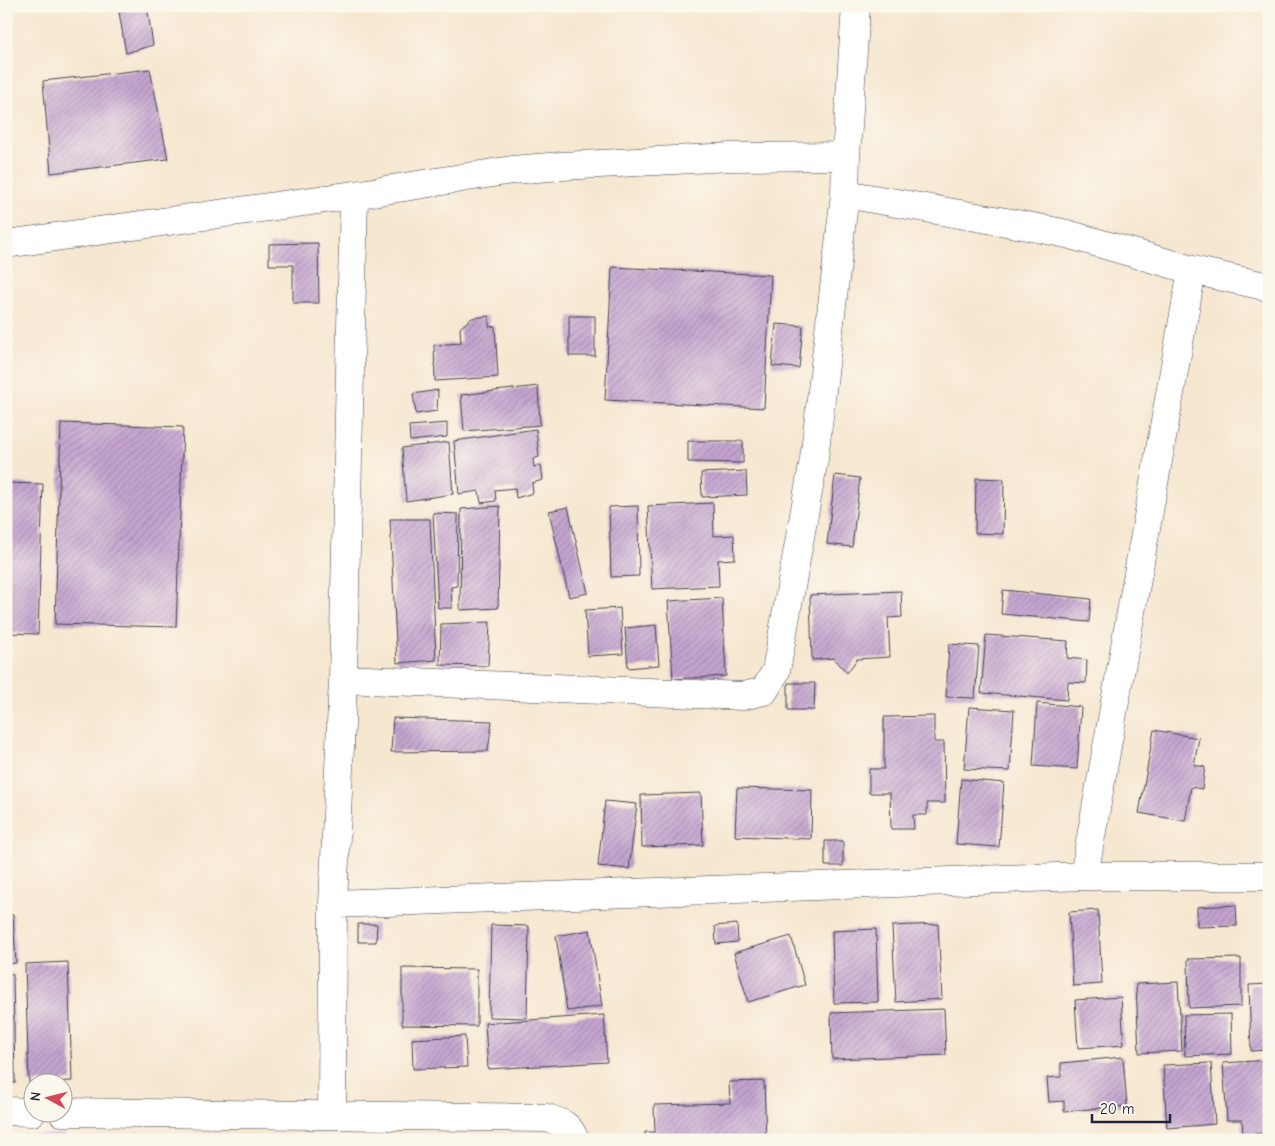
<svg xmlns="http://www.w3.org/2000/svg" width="1275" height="1146" font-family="'Comic Neue',sans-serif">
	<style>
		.building { fill: url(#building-hatch) }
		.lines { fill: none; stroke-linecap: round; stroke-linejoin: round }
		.minor-casing { stroke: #424051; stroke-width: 29 }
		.minor { stroke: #fff; stroke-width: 28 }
	</style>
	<defs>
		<pattern id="building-hatch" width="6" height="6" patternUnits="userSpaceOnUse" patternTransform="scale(1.25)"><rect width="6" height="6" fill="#c5a5d0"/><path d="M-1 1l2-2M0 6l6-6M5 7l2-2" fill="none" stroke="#a086aa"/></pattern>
	</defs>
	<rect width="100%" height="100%" fill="#fbf7ec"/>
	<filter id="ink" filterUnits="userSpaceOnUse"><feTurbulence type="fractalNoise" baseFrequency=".02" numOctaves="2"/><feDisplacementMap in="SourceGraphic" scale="10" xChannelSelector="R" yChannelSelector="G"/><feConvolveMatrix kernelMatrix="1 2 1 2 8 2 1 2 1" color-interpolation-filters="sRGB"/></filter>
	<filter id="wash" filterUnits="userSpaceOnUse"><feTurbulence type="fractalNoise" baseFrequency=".0096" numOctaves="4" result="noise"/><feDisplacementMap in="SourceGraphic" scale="20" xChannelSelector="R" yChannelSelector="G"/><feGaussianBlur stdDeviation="1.12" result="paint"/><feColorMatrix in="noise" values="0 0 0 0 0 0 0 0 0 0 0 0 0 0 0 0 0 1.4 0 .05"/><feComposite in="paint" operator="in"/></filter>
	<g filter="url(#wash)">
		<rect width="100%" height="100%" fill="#f6e7d0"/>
		<g id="blocks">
			<path class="building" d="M118,6H147L153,45L126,53Z
				M150,69L168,159L51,173L43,81Z
				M318,243L319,303H293V265H269V244Z
				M612,267L771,275L764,408L605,400Z
				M489,316V327L495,326L498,377L435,381L434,345L461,343L460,328L472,318Z
				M569,316H595V356H569Z
				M776,324L803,326L799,368L772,366Z
				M538,386L540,425L464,431L461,395Z
				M438,390L437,411L416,414L413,394Z
				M61,423L183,427L176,627L55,624Z
				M447,423V437L410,441L409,426Z
				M536,429L539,457L533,459L534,467L541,465L543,480L532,483L533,493L516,498L515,488L495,490L496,501L481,503L479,491L459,494L454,441Z
				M688,441H743V463L688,462Z
				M449,442L453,494L406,501L402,448Z
				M746,471L747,495L702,497L701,473Z
				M835,475L860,478L852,547L827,544Z
				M976,478L1004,479L1003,534L975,533Z
				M6,483L43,484L38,634L6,633Z
				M713,503L714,536L734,535L735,559L718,560L719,586L652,589L648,506Z
				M500,506L498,608L460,610L461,509Z
				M638,506L639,576L611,577L609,507Z
				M568,507L588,593L569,597L549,511Z
				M433,513L458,514L457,586L451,587L452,608H438Z
				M390,519H430L436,660L397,663Z
				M1003,590L1091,599L1089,622L1001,614Z
				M901,591L902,617L888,618L890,657L857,659L847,673L834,658L812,660L810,595Z
				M722,598L726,676L673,679L668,601Z
				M620,608L623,654L588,656L585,610Z
				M490,622L488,666L440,665L441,624Z
				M656,625L659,665L628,668L625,628Z
				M986,635L1068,641L1067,658L1087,660L1086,683L1068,682L1067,700L981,693Z
				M949,644L979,646L975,698L946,697Z
				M788,683H815L814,710H788Z
				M1037,703L1081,707L1077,769L1033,766Z
				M969,707L1014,710L1010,771L964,769Z
				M934,716V742H944L945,803H927V815H913L914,829H891L890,793H869V769H884V717Z
				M393,718L492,721L488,751L391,752Z
				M1154,730L1199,738L1194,765L1205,767L1202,789L1191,787L1185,821L1139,813Z
				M961,779L1004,783L999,847L956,844Z
				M737,788L812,790L811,839L735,836Z
				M701,793L703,845L642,847L641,795Z
				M605,801L637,804L629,869L598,866Z
				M825,841H843V866H825Z
				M1236,905L1237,926L1197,927V907Z
				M1098,910L1102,984L1073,986L1069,912Z
				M6,915H13L16,963L6,964Z
				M358,924H377L376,942H358Z
				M737,924L738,942L716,944L715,926Z
				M938,924L942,999L896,1002L892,926Z
				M491,925L529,926L527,1018L489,1017Z
				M876,929L878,1002L834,1003L832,931Z
				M590,930L602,1006L567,1011L556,936Z
				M791,936L805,985L748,1002L734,953Z
				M1241,958V1006L1189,1008L1188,959Z
				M68,962L72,1081L29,1083L25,964Z
				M402,968L477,969V1026L402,1025Z
				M6,974H13L15,1083H6Z
				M1178,982L1182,1051L1139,1053L1136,984Z
				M1269,984V1050L1251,1051L1249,985Z
				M1121,997L1124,1045L1078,1048L1075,1000Z
				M944,1009L946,1055L832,1059L831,1013Z
				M1231,1014L1232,1054L1185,1056L1184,1015Z
				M604,1015L607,1062L488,1069L485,1023Z
				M465,1036L467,1067L413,1069L412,1039Z
				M1123,1057L1127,1106L1064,1111V1101L1049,1102L1047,1078L1061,1077V1063Z
				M1269,1060L1268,1133L1243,1134L1242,1120H1227L1223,1063Z
				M1211,1063L1215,1124L1167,1128L1163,1065Z
				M764,1081L766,1140H645V1132H655L654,1105L730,1103L729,1082Z
				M22,1134H65V1140H21Z"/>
		</g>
	</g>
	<g filter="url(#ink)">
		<use href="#blocks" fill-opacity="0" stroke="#424051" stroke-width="1"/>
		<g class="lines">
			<g class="minor-casing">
				<path id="minor" d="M845,194L1028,226L1067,234L1192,270L1269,287
					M6,244L354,195L512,170L562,166L731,157L846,156
					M343,679L743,696L764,691L776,671L814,459L845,194L846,156L856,6
					M1084,876L1192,270
					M333,904L1084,876H1269
					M6,1111L32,1112
					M62,1112L547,1118C562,1123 569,1124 575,1140
					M332,1115L333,904L343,679L354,195"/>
			</g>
			<use href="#minor" class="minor"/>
		</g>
	</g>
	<rect width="1275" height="1146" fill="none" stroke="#fbf7ec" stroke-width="25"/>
	<g transform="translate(48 1098) rotate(277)"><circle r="24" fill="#fbf7ec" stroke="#a4a2a5"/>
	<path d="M0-4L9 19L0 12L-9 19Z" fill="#d1495b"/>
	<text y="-8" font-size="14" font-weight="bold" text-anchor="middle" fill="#22223b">N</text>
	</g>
	<path d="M1092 1114v8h78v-8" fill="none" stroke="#22223b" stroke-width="2.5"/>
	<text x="1100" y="1114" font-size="15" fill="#22223b" stroke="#fbf7ec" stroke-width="4" paint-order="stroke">20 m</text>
</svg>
